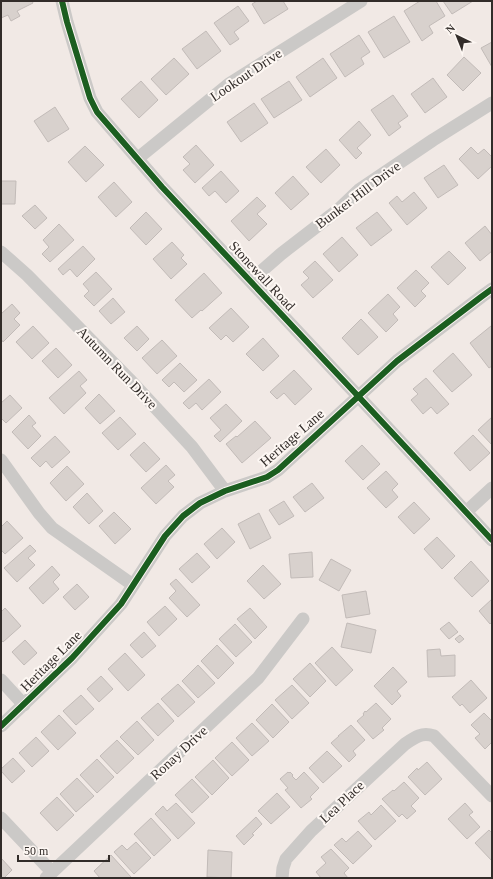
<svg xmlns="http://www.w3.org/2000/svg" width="493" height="879" font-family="'Times New Roman',serif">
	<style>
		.building { fill: #d8d1cd; stroke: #c2bbb8 }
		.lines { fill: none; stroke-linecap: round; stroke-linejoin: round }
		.minor { stroke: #cbc9c7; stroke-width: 13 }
		.cycleway-casing { stroke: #fdf7f3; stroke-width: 8 }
		.cycleway { stroke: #1b5e20; stroke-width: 6 }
		.labels { text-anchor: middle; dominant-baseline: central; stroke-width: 4; stroke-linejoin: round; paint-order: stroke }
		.street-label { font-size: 14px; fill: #322c29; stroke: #fdf7f3 }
	</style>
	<rect width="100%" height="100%" fill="#f1e9e5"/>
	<path class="building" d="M1,1H32L33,3L17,11L20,16L11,21L8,15L1,18Z
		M257,1H283L288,9L264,24L252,4Z
		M420,1H436L445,16L429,26L433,33L422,41L404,11Z
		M443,1H473L452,14Z
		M238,6L249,21L234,32L239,39L230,45L214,23Z
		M394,16L410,42L384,58L368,32Z
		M206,31L221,51L197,69L182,49Z
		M359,35L370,52L361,58L364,64L345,77L330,54Z
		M492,42V67L481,48Z
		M464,57L481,73L463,91L447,75Z
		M174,58L189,74L166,95L151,79Z
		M323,58L337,78L310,97L296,77Z
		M433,78L447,97L425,113L411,94Z
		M141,81L158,100L139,118L121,99Z
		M289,81L302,100L274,118L261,99Z
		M393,95L408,116L398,123L401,127L389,136L371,110Z
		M254,103L268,123L241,142L227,122Z
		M55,107L69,129L48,142L34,121Z
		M359,121L371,135L357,148L362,153L356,159L339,140Z
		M196,145L214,165L195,183L183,170L190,164L183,157Z
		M85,146L104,165L86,182L68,162Z
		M471,147L478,154L484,149L492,157V166L478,179L459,159Z
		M326,149L340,165L321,183L306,167Z
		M444,165L458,185L438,198L424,178Z
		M221,171L239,191L226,203L215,191L209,196L202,188Z
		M293,176L309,194L291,210L275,193Z
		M1,181H16L15,204H1Z
		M114,182L132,202L116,217L98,197Z
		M414,192L427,208L407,225L389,203L397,196L402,202Z
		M257,197L266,206L257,214L267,224L249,241L231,221Z
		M35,205L47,218L35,229L22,216Z
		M146,212L162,229L146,245L130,228Z
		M377,212L392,230L371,246L356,228Z
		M59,224L74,240L50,262L42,254L49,247L43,240Z
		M485,226L492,235V251L480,261L465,243Z
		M342,237L358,255L339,272L323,254Z
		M172,242L184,255L181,258L187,264L171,279L153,259Z
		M83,246L95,259L77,277L70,269L63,275L58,269Z
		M449,251L466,268L448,285L431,267Z
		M315,261L333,280L313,298L301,285L309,278L303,272Z
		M416,270L429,283L421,291L426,296L415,307L397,288Z
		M96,272L112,289L94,306L84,296L89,291L83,284Z
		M204,273L222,293L202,311L201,310L192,318L175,300Z
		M388,294L400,307L393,314L398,320L386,332L368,313Z
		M113,298L125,312L111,324L99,311Z
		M12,304L20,313L14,319L20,325L3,342L1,339V314Z
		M231,308L249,327L233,342L226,335L221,340L209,328Z
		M361,319L378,337L358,355L342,338Z
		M33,326L49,343L32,359L16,342Z
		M137,326L149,339L137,351L124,338Z
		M491,326L492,328V366L489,368L470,343Z
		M263,338L279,356L263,371L246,354Z
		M162,340L177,356L157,374L142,358Z
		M56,348L72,365L58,378L42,361Z
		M453,353L472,375L452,392L433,371Z
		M180,363L197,380L184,392L174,382L169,387L162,380Z
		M294,370L312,389L295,405L284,393L277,399L270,392Z
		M79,371L87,380L80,386L86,393L64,414L49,398Z
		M426,378L449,404L437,414L431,407L423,414L411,400L418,394L413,389Z
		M209,379L221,392L202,410L196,403L189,409L183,403Z
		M99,394L115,411L100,424L85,408Z
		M10,395L22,408L6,423L1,418V403Z
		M226,404L242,421L220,442L214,436L221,430L210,418Z
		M29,415L36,423L32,426L41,436L28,449L12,432Z
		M120,417L136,434L118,450L102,433Z
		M492,417V445L478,430Z
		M255,421L271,438L242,463L226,444L236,436L237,437Z
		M473,435L490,453L470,471L454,453Z
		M55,436L70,452L52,468L46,461L40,467L31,458Z
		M144,442L160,459L146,472L130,455Z
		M362,445L380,464L363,480L345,461Z
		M166,465L175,475L168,481L174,487L156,504L141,488Z
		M67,466L84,484L66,501L50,483Z
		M386,471L398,484L392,490L398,497L386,508L367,488Z
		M312,483L324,498L305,512L293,497Z
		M87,493L103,511L89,524L73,507Z
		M284,501L294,516L279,525L269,510Z
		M414,502L430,519L414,534L398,517Z
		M114,512L131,529L115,544L99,526Z
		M259,513L271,538L250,549L238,524Z
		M7,521L23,538L5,554L1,550V527Z
		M222,528L235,542L217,559L204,544Z
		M437,537L455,556L442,569L424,549Z
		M30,545L36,551L28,558L35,565L17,582L4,568Z
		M312,552L313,577L291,578L289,554Z
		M197,553L210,567L192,583L179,569Z
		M331,559L351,570L339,591L319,580Z
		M471,561L489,581L472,597L454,578Z
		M263,565L281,584L264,599L247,581Z
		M52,566L60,575L53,582L59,589L43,604L29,588Z
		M176,579L200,605L187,617L169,598L176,591L170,584Z
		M77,584L89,597L75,610L63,597Z
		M366,591L370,614L346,618L342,595Z
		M492,599V622L490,624L479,611Z
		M165,606L177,619L159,636L147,622Z
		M5,608L21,626L3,642L1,640V612Z
		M250,608L267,627L255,639L237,619Z
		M449,622L458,632L449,639L440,629Z
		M347,623L376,630L371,653L341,647Z
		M235,624L252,642L236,657L219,639Z
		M144,632L156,646L142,658L130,645Z
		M460,635L464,639L459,643L455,639Z
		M25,640L37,653L24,665L12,652Z
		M217,645L234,663L218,679L201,661Z
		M332,647L353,670L336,686L315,663Z
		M440,649L441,656L455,655V676L428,677L427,650Z
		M125,653L145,675L128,691L108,669Z
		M310,663L326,681L310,697L293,679Z
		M198,665L215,683L198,698L182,681Z
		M393,667L407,682L397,691L401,696L392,705L374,686Z
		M101,676L113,689L99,702L87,689Z
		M471,680L487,698L470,713L462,704L460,706L452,697Z
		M178,684L195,702L178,717L161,699Z
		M292,685L309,703L292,719L275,700Z
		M81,695L94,709L76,725L63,711Z
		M158,703L174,721L158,736L141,718Z
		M376,703L391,719L382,728L384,730L373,739L357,721L364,715L363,714L365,711L366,712Z
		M272,704L289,722L273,738L256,720Z
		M484,713L492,721V742L485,749L475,738L480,734L471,725Z
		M59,715L76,733L58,750L41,732Z
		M137,721L154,740L138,755L120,737Z
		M252,723L269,741L252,756L236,738Z
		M351,725L365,740L353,751L356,755L349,762L331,743L339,736H338Z
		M36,737L49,751L32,767L19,753Z
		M117,740L134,758L117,774L100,756Z
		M232,742L249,760L232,776L215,758Z
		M327,751L342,766L323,783L309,768Z
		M13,758L25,771L12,783L1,771V769Z
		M97,759L114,777L97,793L80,775Z
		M213,760L229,778L212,795L195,777Z
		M427,762L442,779L425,795L408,777L417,768L418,770Z
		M288,772L289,773L290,772L293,775L292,776L296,780L304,772L319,788L310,797L312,799L301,808L285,790L288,788L280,779Z
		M77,778L94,796L76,812L60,794Z
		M192,779L209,797L192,813L175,795Z
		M404,782L419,798L411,806L416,811L407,819L402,814L399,817L382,799L393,790L394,791Z
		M277,793L290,807L271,824L258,811Z
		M57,797L74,815L57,831L40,813Z
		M176,803L195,823L178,839L155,814L163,806L167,811Z
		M465,803L473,812L469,815L480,827L467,839L448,819Z
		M381,805L396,821L375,840L358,821L369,812L371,815Z
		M256,817L262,824L252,834L254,835L244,845L236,836Z
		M151,818L171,840L154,856L134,834Z
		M489,830L492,833V861L475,843Z
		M358,831L372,846L353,864L334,845L342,838L346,842Z
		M136,842L151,858L134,874L114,852L122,845L127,850Z
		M331,849L349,868L344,873L348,878H321L316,872L326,863L321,857Z
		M208,850L232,852L231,878L207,877Z
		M111,855L131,877L130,878H100L94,871Z
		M1,858L12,870L4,878H1Z"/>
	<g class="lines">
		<path class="minor" d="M62,1L67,22L90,98L97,112L162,187L358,396L492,540
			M137,159L229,84L361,1
			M1,252L27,275L129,379L192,447L225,491
			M250,281L281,254L338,210L359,190L433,140L492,103
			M1,460L39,513L52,528L133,585
			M466,512L492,488
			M1,680L24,705
			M1,726L72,658L121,604L165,536L183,516L200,503L225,491L267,477L278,470L397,361L481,297L492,289
			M1,818L52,872
			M46,878L258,678L303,619
			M282,878L283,868L286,859L311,831L405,744C415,737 422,732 434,736L492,796"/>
		<g class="cycleway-casing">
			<path id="cycleway" d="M62,1L67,22L90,98L97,112L162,187L358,396L492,540
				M1,726L72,658L121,604L165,536L183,516L200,503L225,491L267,477L278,470L397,361L481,297L492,289"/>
		</g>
		<use href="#cycleway" class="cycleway"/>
	</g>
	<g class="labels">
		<g class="street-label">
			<text transform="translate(246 75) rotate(-34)">Lookout Drive</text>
			<text transform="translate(358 195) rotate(-37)">Bunker Hill Drive</text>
			<text transform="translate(262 276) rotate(47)">Stonewall Road</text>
			<text transform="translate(117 368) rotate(46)">Autumn Run Drive</text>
			<text transform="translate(292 438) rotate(-41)">Heritage Lane</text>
			<text transform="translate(51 661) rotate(-45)">Heritage Lane</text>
			<text transform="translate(179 753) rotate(-43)">Ronay Drive</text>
			<text transform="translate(342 802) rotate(-43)">Lea Place</text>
		</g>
	</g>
	<rect width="493" height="879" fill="none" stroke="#322c29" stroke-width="4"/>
	<g transform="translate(457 36) rotate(317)" stroke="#fdf7f3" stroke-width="3" paint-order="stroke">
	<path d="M0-3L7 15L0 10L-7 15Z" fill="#322c29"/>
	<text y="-6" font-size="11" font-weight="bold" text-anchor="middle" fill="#322c29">N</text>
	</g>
	<path d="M18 855v6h91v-6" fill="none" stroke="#322c29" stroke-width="2"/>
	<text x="24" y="855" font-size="12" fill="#322c29" stroke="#fdf7f3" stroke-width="3" paint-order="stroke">50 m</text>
</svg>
